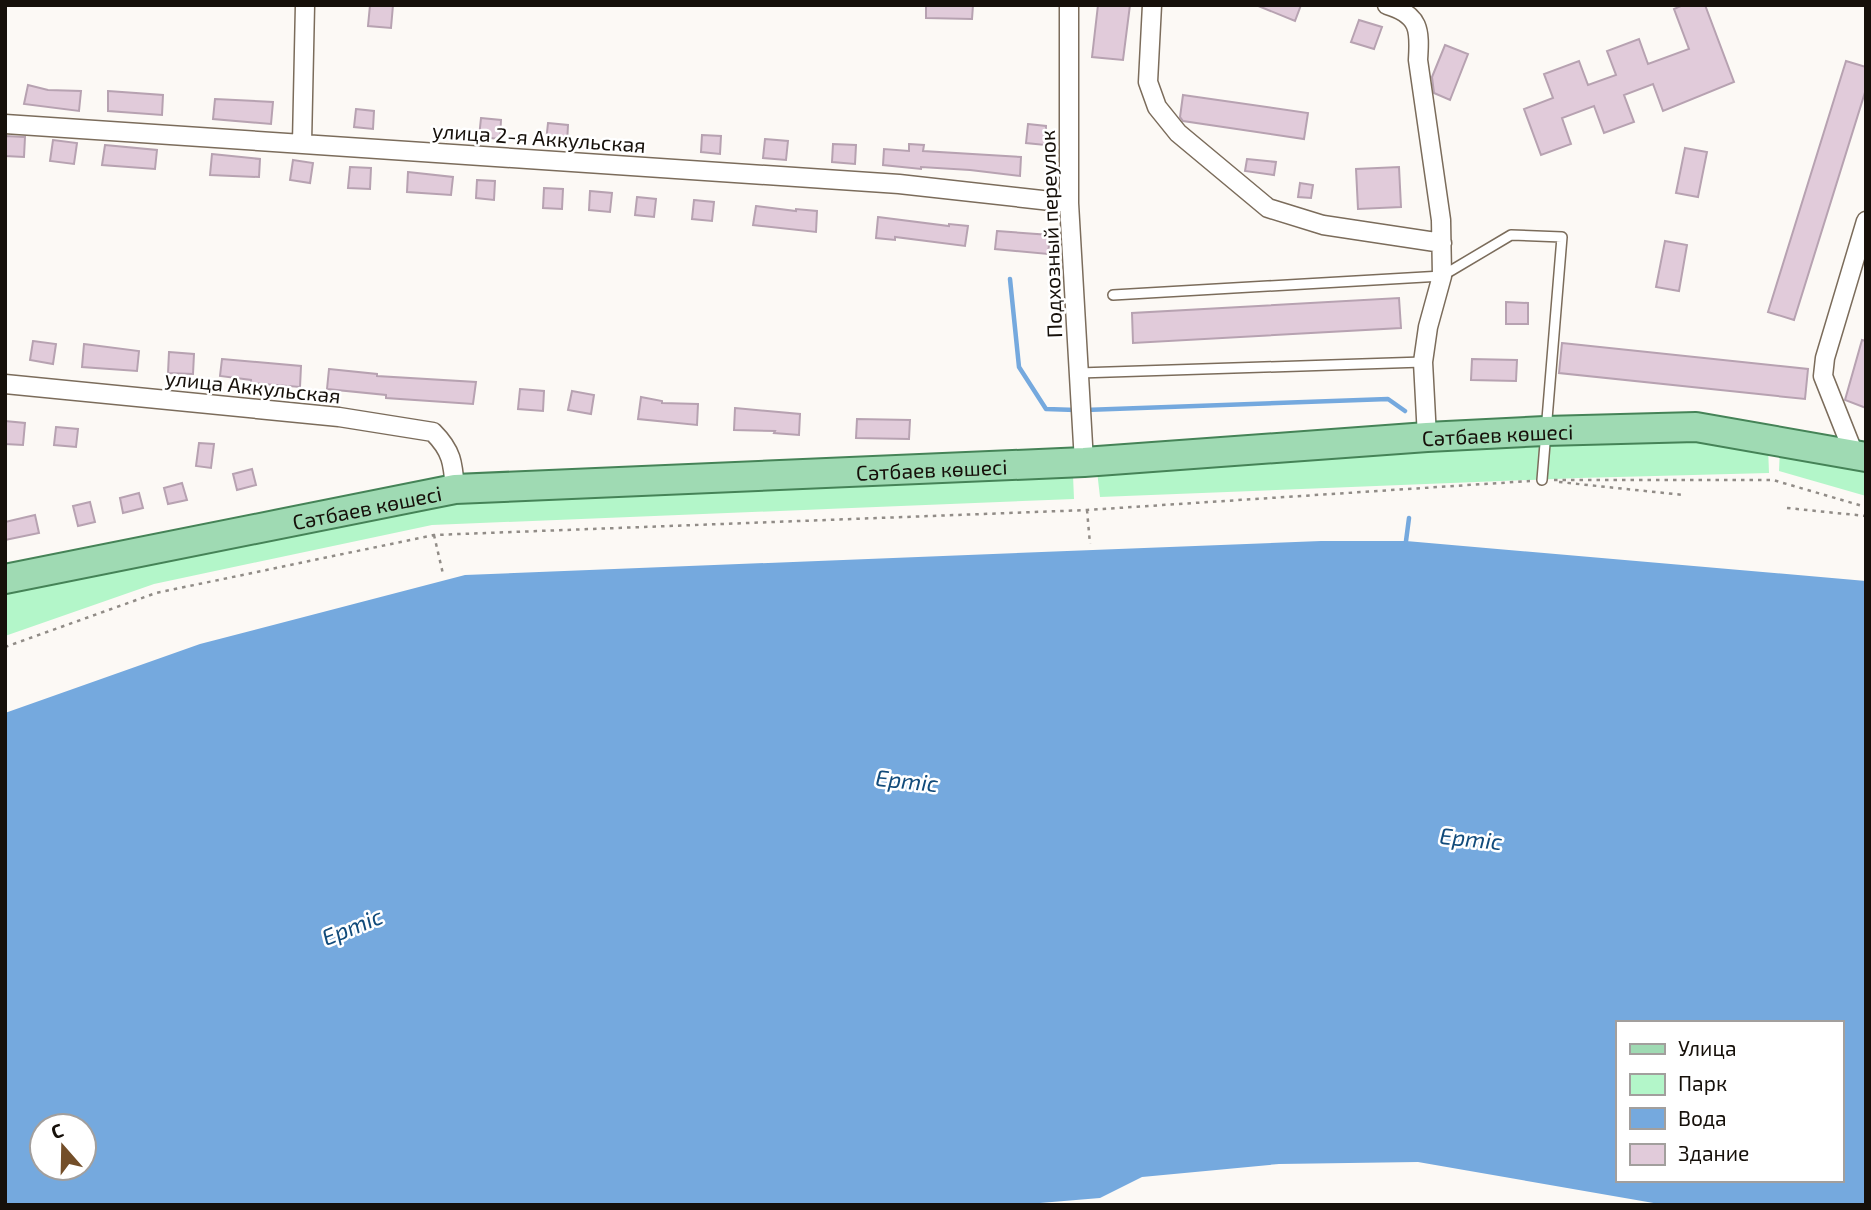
<svg xmlns="http://www.w3.org/2000/svg" width="1871" height="1210" font-family="'Exo 2',sans-serif">
	<style>
		.green { fill: #b3f6c9 }
		.water { fill: #75a9de; fill-rule: evenodd }
		.lines { fill: none; stroke-linecap: round; stroke-linejoin: round }
		.stream { stroke: #75a9de; stroke-width: 4.5 }
		.building { fill: #e1cbda; stroke: #b7a2b1; stroke-width: 2 }
		.lane-casing { stroke: #7b6c5b; stroke-width: 12 }
		.street-casing { stroke: #7b6c5b; stroke-width: 21 }
		.primary-casing { stroke: #458357; stroke-width: 32 }
		.path { stroke: #918c87; stroke-width: 2.5; stroke-dasharray: 3.5 5; stroke-linecap: butt }
		.lane { stroke: #fff; stroke-width: 9 }
		.street { stroke: #fff; stroke-width: 18 }
		.primary { stroke: #9fdab3; stroke-width: 28 }
		.labels { text-anchor: middle; dominant-baseline: central; stroke-width: 5; stroke-linejoin: round; paint-order: stroke }
		.street-label { font-size: 21px; fill: #16100a; stroke: #fff }
		.water-label { font-size: 23px; font-style: italic; fill: #114b7b; stroke: #fff }
	</style>
	<rect width="100%" height="100%" fill="#fcf9f5"/>
	<path class="green" d="M1686,441L1768,447L1769,473L1579,478L1100,497L1097,471L1426,448Z
		M1780,448L1866,467V496L1779,471Z
		M1073,475L1074,499L432,525L154,584L5,636V591L395,506Z"/>
	<path class="water" d="M1321,541H1406L1866,581V1205H1665L1418,1162L1279,1164L1142,1177L1100,1198L1015,1205H5V713L200,644L465,575ZM1617,1023H1841V1180H1617ZM42,1126H84V1168H42Z"/>
	<g class="lines">
		<path class="stream" d="M1010,279L1019,367L1046,409L1076,410
			M1085,410L1388,399L1405,411
			M1406,541L1409,518"/>
	</g>
	<path class="building" d="M370,5H393L391,28L368,26Z
		M926,5H973L972,19L926,18Z
		M1098,5H1130L1123,60L1092,57Z
		M1256,5H1301L1295,21Z
		M1683,5H1705L1734,82L1663,111L1653,84L1624,95L1634,122L1604,133L1594,106L1562,118L1571,144L1541,155L1524,109L1553,98L1544,74L1579,61L1588,85L1616,75L1607,51L1639,39L1648,64L1689,49L1674,9Z
		M1359,20L1382,27L1374,49L1351,42Z
		M1445,45L1468,54L1450,100L1434,93L1432,77Z
		M1846,61L1866,67V89L1794,320L1768,312Z
		M28,85L48,90L81,91L79,111L24,104Z
		M108,91L163,95L162,115L108,111Z
		M1183,95L1308,113L1304,139L1183,121L1180,117Z
		M215,99L273,102L271,124L213,119Z
		M356,109L374,111L373,129L354,127Z
		M481,118L501,120L500,139L479,137Z
		M548,123L568,125L567,144L546,142Z
		M1028,124L1046,126L1045,145L1026,143Z
		M702,135L721,136L720,154L701,152Z
		M5,136L25,137L24,157L5,156Z
		M765,139L788,141L786,160L763,158Z
		M53,140L77,143L74,164L50,161Z
		M833,144L856,145L855,164L832,162Z
		M909,144L924,145L923,151L1021,157L1020,176L970,170L921,167V169L883,165L884,149L909,151Z
		M105,145L157,150L155,169L102,165Z
		M1685,148L1707,152L1698,197L1676,193Z
		M212,154L260,159L259,177L210,175Z
		M1247,159L1276,162L1274,175L1245,171Z
		M293,160L313,163L310,183L290,180Z
		M350,167L371,168L370,189L348,188Z
		M1399,167L1401,207L1358,209L1356,169Z
		M408,172L453,177L451,195L407,192Z
		M477,180L495,181L494,200L476,198Z
		M1300,183L1313,185L1311,198L1298,197Z
		M544,188L563,189L562,209L543,208Z
		M590,191L612,193L610,212L589,210Z
		M637,197L656,199L654,217L635,215Z
		M694,200L714,202L712,221L692,219Z
		M756,206L796,211V209L817,211L816,232L753,225Z
		M878,217L949,226V224L968,226L965,246L895,237V240L876,238Z
		M997,231L1050,235L1048,254L995,249Z
		M1665,241L1687,245L1679,291L1656,287Z
		M1399,298L1401,328L1133,343L1132,313Z
		M1506,302L1528,303V324H1506Z
		M1862,340L1866,341V408L1845,400Z
		M33,341L56,344L53,364L30,360Z
		M1562,343L1808,369L1805,399L1559,373Z
		M84,344L139,351L137,371L82,367Z
		M169,352L194,354L193,374L168,373Z
		M222,359L301,366L300,387L251,383V380L220,376Z
		M1472,359L1517,360L1516,381L1471,380Z
		M329,369L377,374V376L476,382L473,404L386,398V395L327,389Z
		M520,389L544,391L543,411L518,409Z
		M572,391L594,395L591,414L568,410Z
		M641,397L662,401V403L698,404L697,425L638,419Z
		M735,408L800,414L799,435L774,433L775,431L734,430Z
		M857,419L910,420L909,439L856,438Z
		M5,421L25,423L23,445L5,444Z
		M56,427L78,429L76,447L54,445Z
		M199,443L214,444L211,468L196,466Z
		M252,469L256,485L237,490L233,474Z
		M182,483L187,500L168,504L164,488Z
		M139,493L143,508L123,513L120,498Z
		M90,502L95,522L78,526L73,506Z
		M35,515L39,533L5,540V522Z"/>
	<g class="lines">
		<g class="lane-casing">
			<path id="lane" d="M1113,295L1442,276L1511,235L1562,237L1542,480
				M1079,373L1423,362"/>
		</g>
		<g class="street-casing">
			<path id="street" d="M1069,5V203L1084,462
				M1152,5L1148,82L1157,107L1178,133L1268,208L1323,225L1442,243
				M1387,5C1420,15 1420,30 1418,60L1441,220L1442,276L1428,327L1423,362L1427,437
				M5,124L899,184L1069,203
				M302,143L305,5
				M5,384L339,417L433,432C452,451 453,463 455,489
				M1854,454L1823,376L1825,358L1866,221"/>
		</g>
		<g class="primary-casing">
			<g id="primary">
				<path id="s1" d="M5,579L455,489L1084,462L1427,437L1545,431L1696,427L1866,457"/>
			</g>
		</g>
		<path class="path" d="M1554,480H1773L1866,507
			M1559,482L1684,495
			M1787,508L1866,516
			M1087,510L1090,544
			M434,535L443,574
			M5,647L156,593L434,535L1087,510L1530,481"/>
		<use href="#lane" class="lane"/>
		<use href="#street" class="street"/>
		<use href="#primary" class="primary"/>
	</g>
	<g class="labels">
		<g class="street-label">
			<text transform="translate(539 137) rotate(4)">улица 2-я Аккульская</text>
			<text transform="translate(1050 234) rotate(-92)">Подхозный переулок</text>
			<text transform="translate(253 386) rotate(6)">улица Аккульская</text>
			<text stroke="none"><textPath href="#s1" startOffset="1503">Сәтбаев көшесі</textPath></text>
			<text stroke="none"><textPath href="#s1" startOffset="936">Сәтбаев көшесі</textPath></text>
			<text stroke="none"><textPath href="#s1" startOffset="369">Сәтбаев көшесі</textPath></text>
		</g>
		<g class="water-label">
			<text transform="translate(907 780) rotate(6)">Ертіс</text>
			<text transform="translate(1471 838) rotate(6)">Ертіс</text>
			<text transform="translate(352 926) rotate(-22)">Ертіс</text>
		</g>
	</g>
	<rect width="1871" height="1210" fill="none" stroke="#16100a" stroke-width="14"/>
	<rect x="1616" y="1021" width="228" height="161" fill="#ffffff" stroke="#a29f9d" stroke-width="2"/>
	<rect x="1630" y="1044" width="35" height="10" fill="#9fdab3" stroke="#a29f9d" stroke-width="2"/>
	<text x="1678" y="1056" font-size="21" fill="#16100a">Улица</text>
	<rect x="1630" y="1074" width="35" height="21" fill="#b3f6c9" stroke="#a29f9d" stroke-width="2"/>
	<text x="1678" y="1091" font-size="21" fill="#16100a">Парк</text>
	<rect x="1630" y="1108" width="35" height="21" fill="#75a9de" stroke="#a29f9d" stroke-width="2"/>
	<text x="1678" y="1126" font-size="21" fill="#16100a">Вода</text>
	<rect x="1630" y="1144" width="35" height="21" fill="#e1cbda" stroke="#a29f9d" stroke-width="2"/>
	<text x="1678" y="1161" font-size="21" fill="#16100a">Здание</text>
	<g transform="translate(63 1147) rotate(340)"><circle r="33" fill="#ffffff" stroke="#a29f9d" stroke-width="2"/>
	<path d="M0-5L12 26L0 18L-12 26Z" fill="#734e29"/>
	<text y="-10" font-size="19" font-weight="bold" text-anchor="middle" fill="#16100a">С</text>
	</g>
</svg>
